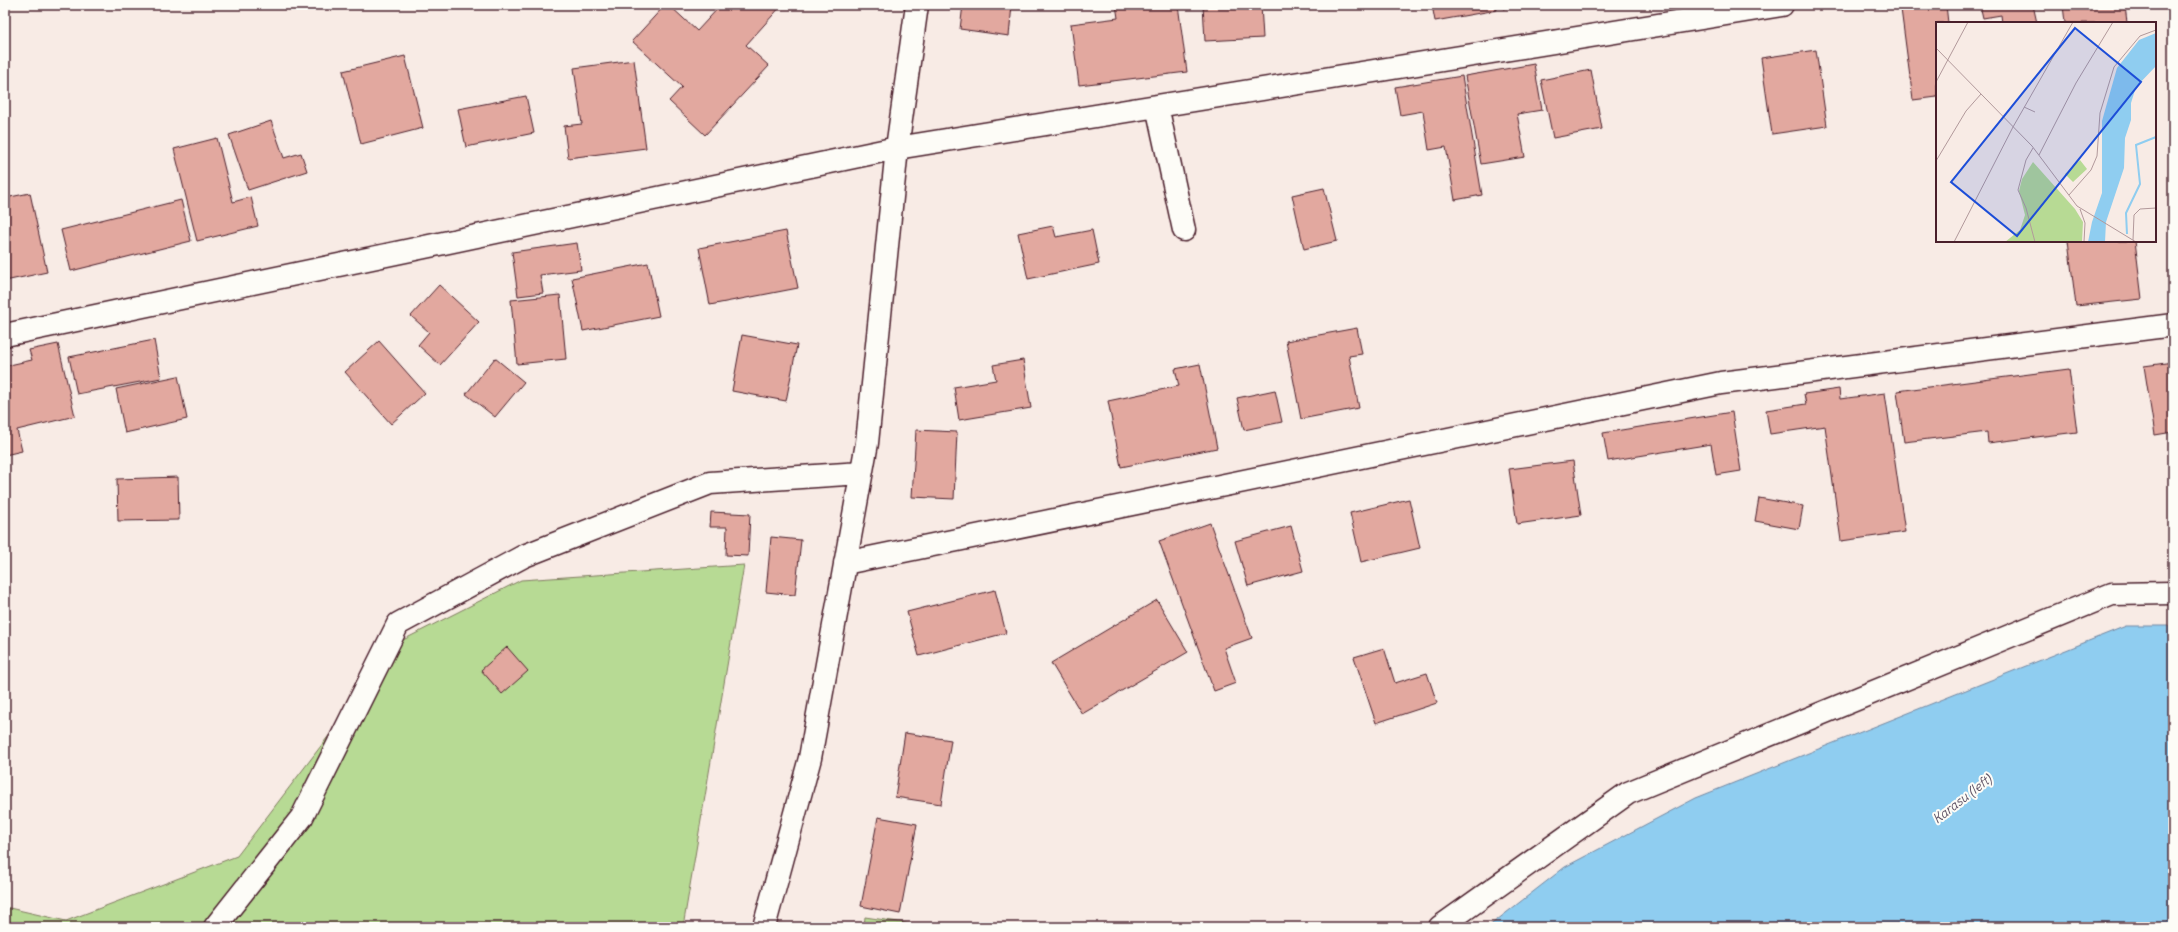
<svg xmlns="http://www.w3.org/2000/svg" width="2178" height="932" font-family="Delius,sans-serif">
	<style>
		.green { fill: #b7da94; stroke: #807c60 }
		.water { fill: #8fcdf0; stroke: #7387a1 }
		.building { fill: #e2a89f; stroke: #4a1f2b }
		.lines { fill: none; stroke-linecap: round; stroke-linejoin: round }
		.minor-casing { stroke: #4a1f2b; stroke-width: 25 }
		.minor { stroke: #fdfcf7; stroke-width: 22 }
		.labels { text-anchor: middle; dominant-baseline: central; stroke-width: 4; stroke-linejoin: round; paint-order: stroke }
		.water-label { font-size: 13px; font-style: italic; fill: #5f5366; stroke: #fdfcf7 }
		.inset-river { fill: none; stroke: #8fcdf0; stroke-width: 2 }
		.inset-road { fill: none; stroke: #b2999b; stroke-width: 1 }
		.view { fill: #1d4ed8; fill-opacity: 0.15; stroke: #1d4ed8; stroke-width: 2 }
		.inset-edge { fill: none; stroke: #4a1f2b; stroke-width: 2 }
	</style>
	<rect width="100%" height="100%" fill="#f8ebe5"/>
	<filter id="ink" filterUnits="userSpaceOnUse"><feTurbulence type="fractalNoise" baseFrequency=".025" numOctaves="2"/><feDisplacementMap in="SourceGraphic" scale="8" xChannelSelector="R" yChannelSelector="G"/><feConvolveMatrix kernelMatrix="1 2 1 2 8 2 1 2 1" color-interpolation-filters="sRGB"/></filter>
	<g filter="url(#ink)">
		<path class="green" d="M744,565L683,927H5V907L66,921L237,856L401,641L521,580Z
			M865,917L932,927H864Z"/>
		<path class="water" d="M2126,626H2173V926L2098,922L2085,927H1488L1565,867L1696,798Z"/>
		<path class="building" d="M665,5H669L697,31L721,5H782L746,45L769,66L705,135L669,101L682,87L632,41Z
			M963,5H1012L1009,36L960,29Z
			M1116,5H1178L1187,72L1079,85L1071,24L1118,18Z
			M1203,5H1261L1263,38L1205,41Z
			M1432,5H1496L1497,10L1435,21Z
			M1503,5H1517L1503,9Z
			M1937,5H1946L1948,23H1937V97L1913,100L1901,9Z
			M1980,5H2033L2037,23H2002L2001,15L1983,18Z
			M2063,5H2125L2127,23H2065Z
			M1816,50L1827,126L1772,134L1761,58Z
			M405,56L423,128L361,144L343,71Z
			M634,60L646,148L568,158L564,126L582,124L574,68Z
			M1534,64L1542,110L1517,114L1525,157L1481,164L1465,76Z
			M1591,70L1602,129L1553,138L1541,80Z
			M1462,76L1482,195L1455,200L1446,147L1429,150L1423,111L1400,115L1395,87Z
			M526,96L534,133L466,147L458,109Z
			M271,121L284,158L301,153L307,171L248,190L229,135Z
			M217,138L233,202L251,197L258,226L197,241L174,149Z
			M1324,188L1337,241L1304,249L1292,195Z
			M30,193L47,272L5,281V198Z
			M181,200L191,241L71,271L61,230Z
			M1053,226L1056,237L1092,230L1099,264L1028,279L1018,233Z
			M786,231L798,288L710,305L699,248Z
			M2068,241H2135L2142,299L2076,306Z
			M577,243L581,270L540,275L543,293L518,296L512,252Z
			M648,263L659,316L583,331L572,278Z
			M439,285L479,322L440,365L418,345L429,332L411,316Z
			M560,295L566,359L517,364L511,300Z
			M1357,328L1362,354L1349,356L1359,408L1301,419L1286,341Z
			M742,335L797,345L786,401L732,391Z
			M154,340L161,378L77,394L69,357Z
			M379,341L425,393L391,424L345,372Z
			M58,344L75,416L17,430L22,451L5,455V366L32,360L29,350Z
			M495,358L524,382L495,417L466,394Z
			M1023,360L1031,408L959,420L954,387L996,380L993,365Z
			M2173,362V432L2155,435L2144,366Z
			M1200,364L1217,448L1121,467L1108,401L1179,386L1175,369Z
			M2069,369L2077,432L1988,443L1987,432L1904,442L1897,391Z
			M178,376L187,419L125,433L116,389Z
			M1839,389L1840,399L1885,393L1905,532L1841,541L1825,426L1770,434L1766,410L1806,404L1804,394Z
			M1275,390L1282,422L1244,430L1237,398Z
			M1732,412L1741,471L1716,475L1711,444L1608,461L1603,433Z
			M916,430L957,432L954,499L912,497Z
			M1573,461L1581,515L1517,524L1509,469Z
			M178,477L179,520L118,521L117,479Z
			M1759,498L1803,506L1799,529L1755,521Z
			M1409,499L1420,548L1361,562L1350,513Z
			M711,512L750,514L748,556L726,555L727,527H710Z
			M1210,523L1252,638L1224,648L1236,683L1214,691L1159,541Z
			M1291,526L1303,571L1248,586L1235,541Z
			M771,537L801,540L795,595L766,592Z
			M995,590L1006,633L919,656L907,612Z
			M1157,600L1188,652L1082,714L1051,663Z
			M507,647L528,671L502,694L481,670Z
			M1384,648L1395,683L1427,673L1437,703L1376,723L1354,657Z
			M905,733L951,740L941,804L895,797Z
			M878,817L917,824L900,914L861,906Z"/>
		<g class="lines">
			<g class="minor-casing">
				<path id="minor" d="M1157,106L1184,230
					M5,335L897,148L1782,5
					M845,563L1721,383L2173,325
					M215,927L302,817L398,624L524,556L710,483L861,473
					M764,927L810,758L867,443L897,148L917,5
					M1440,927L1628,793L2112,594L2173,593"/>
			</g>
			<use href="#minor" class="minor"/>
		</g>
	</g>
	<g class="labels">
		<g class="water-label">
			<text transform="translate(1962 799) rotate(-38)">Karasu (left)</text>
		</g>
	</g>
	<g transform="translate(1936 22)">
		<rect width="220" height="220" fill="#f8ebe5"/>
		<path d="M144,138L151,147L137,160L129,152ZM97,140L139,187L147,200L146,220H69L84,208L89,193L83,169L86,157Z" fill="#b7da94"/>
		<path d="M220,11V44L200,65L195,81V98L189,116L188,146L170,200L169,220H152L156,200L166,171V99L181,46L203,18Z" fill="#8fcdf0"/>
		<path class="inset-river" d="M191,212L190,191L204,162L200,123L220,115"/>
		<path class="inset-road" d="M0,26L96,124L141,184L200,220M0,60L32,0M88,85L99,90M97,126L90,138L82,168L90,186L99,220M103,133L140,61L177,0M0,139L30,89L45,72M133,173L155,148L161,134L164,91L178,45L204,14L220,8M144,187L149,201L148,220M197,218L198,193L204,187L220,186M18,220L77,105L137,0"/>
		<path class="view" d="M139,6L205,60L81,214L15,160Z"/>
		<rect width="220" height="220" class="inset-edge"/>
	</g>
	<rect width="2178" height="932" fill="none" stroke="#fdfcf7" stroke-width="20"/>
	<rect x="10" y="10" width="2158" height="912" fill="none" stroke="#4a1f2b" stroke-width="1.5" filter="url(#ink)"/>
</svg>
